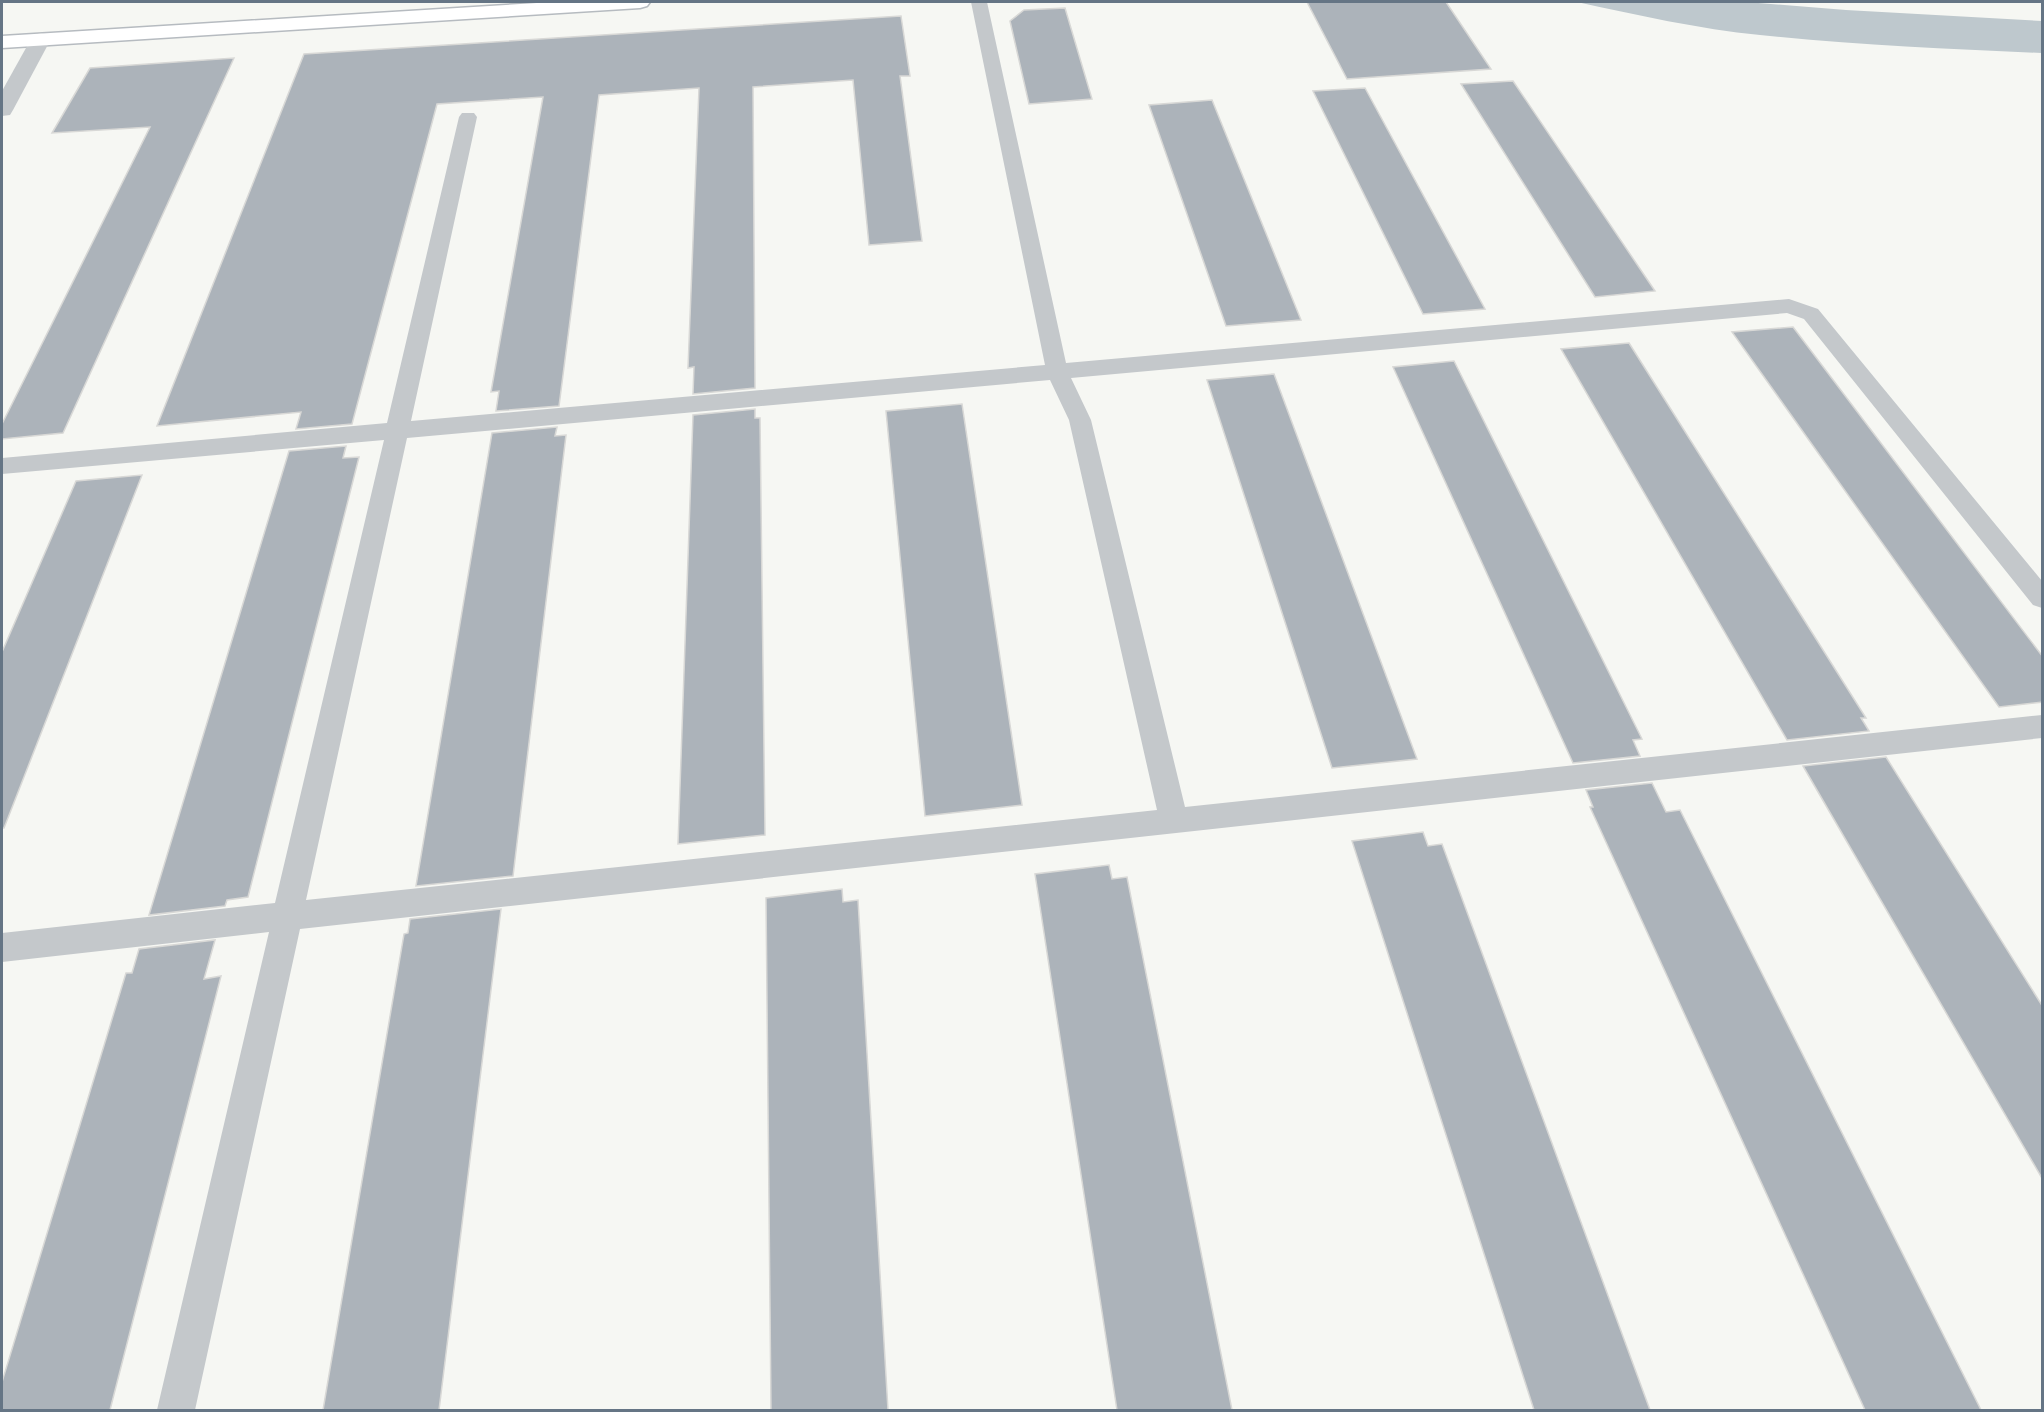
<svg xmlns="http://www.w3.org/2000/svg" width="2044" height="1412" font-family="'IBM Plex Sans',sans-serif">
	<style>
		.water { fill: #bec8cd }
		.building { fill: #acb3ba; stroke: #d8d8d6; stroke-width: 1.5 }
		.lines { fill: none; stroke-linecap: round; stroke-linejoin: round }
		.secondary-casing { stroke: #b6bbc0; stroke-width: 3 }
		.lane { fill: #c4c8cb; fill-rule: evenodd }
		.street { fill: #c4c8cb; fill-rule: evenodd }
		.secondary { fill: #fff; fill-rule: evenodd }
	</style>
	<rect width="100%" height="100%" fill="#f6f7f3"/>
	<path class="water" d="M1577,2H1746L1846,10L2042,21V53C1948,49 1854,45 1760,35C1699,29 1637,15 1577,2Z"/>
	<path class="building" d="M1307,2H1446L1491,69L1347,79Z
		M1065,8L1092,99L1029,104L1010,21L1024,10Z
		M901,16L910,76H900L922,241L869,245L853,80L753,87L755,388L693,394L694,367L688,368L699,88L599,95L559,406L496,411L499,391L491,392L543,97L437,104L352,424L296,429L301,412L157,426L304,54Z
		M234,58L63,433L2,439V424L150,127L52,133L90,68Z
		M1513,81L1655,291L1595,297L1461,84Z
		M1365,88L1485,309L1423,314L1313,91Z
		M1212,100L1301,320L1226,326L1149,105Z
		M1793,327L2043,657V702L1999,707L1732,332Z
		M1629,343L1866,718H1861L1869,731L1787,740L1561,349Z
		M1454,361L1642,739L1633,740L1640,756L1573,763L1393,367Z
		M1274,374L1417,759L1332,768L1207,380Z
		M962,404L1022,805L925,816L886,411Z
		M755,409V418H760L765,835L678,844L693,415Z
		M557,427L555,436L566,435L513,876L416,886L492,433Z
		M346,446L343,458L359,457L248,897L227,900L225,906L149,915L289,451Z
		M142,475L4,828H2V652L76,481Z
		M1886,757L2043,1007V1180L1803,766Z
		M1652,783L1666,812L1680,810L1981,1410H1865L1590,807H1593L1586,790Z
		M1423,832L1428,846L1442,844L1650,1410H1534L1352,841Z
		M1109,865L1112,879L1127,877L1232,1410H1117L1035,874Z
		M842,889L843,902L858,900L888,1410H771L766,898Z
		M501,909L439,1410H323L404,934L408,933L410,919Z
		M215,940L204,979L221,976L110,1410H2V1382L126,973H132L139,949Z"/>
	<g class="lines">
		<g class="secondary-casing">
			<path id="secondary" d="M553,2H650L647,6L640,8L2,48V36Z"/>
		</g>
		<path class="lane" d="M971,2H987L1066,363L1789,299L1818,309L2042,581V608L2033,605L1804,319L1787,313L1071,378L1091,420L1185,807L2042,715V738L300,929L195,1410H157L269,932L2,962V933L275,903L384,440L2,474V458L387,423L459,117L462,113H474L477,117L411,421L1045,365ZM1050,380L1069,420L1157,810L306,900L407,438Z"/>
		<path class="street" d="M41,33L48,35L51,39L13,110L10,115L2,116V91L31,39L34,35Z"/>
		<use href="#secondary" class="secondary"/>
	</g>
	<rect width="2044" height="1412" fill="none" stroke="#657585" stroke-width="6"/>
</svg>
